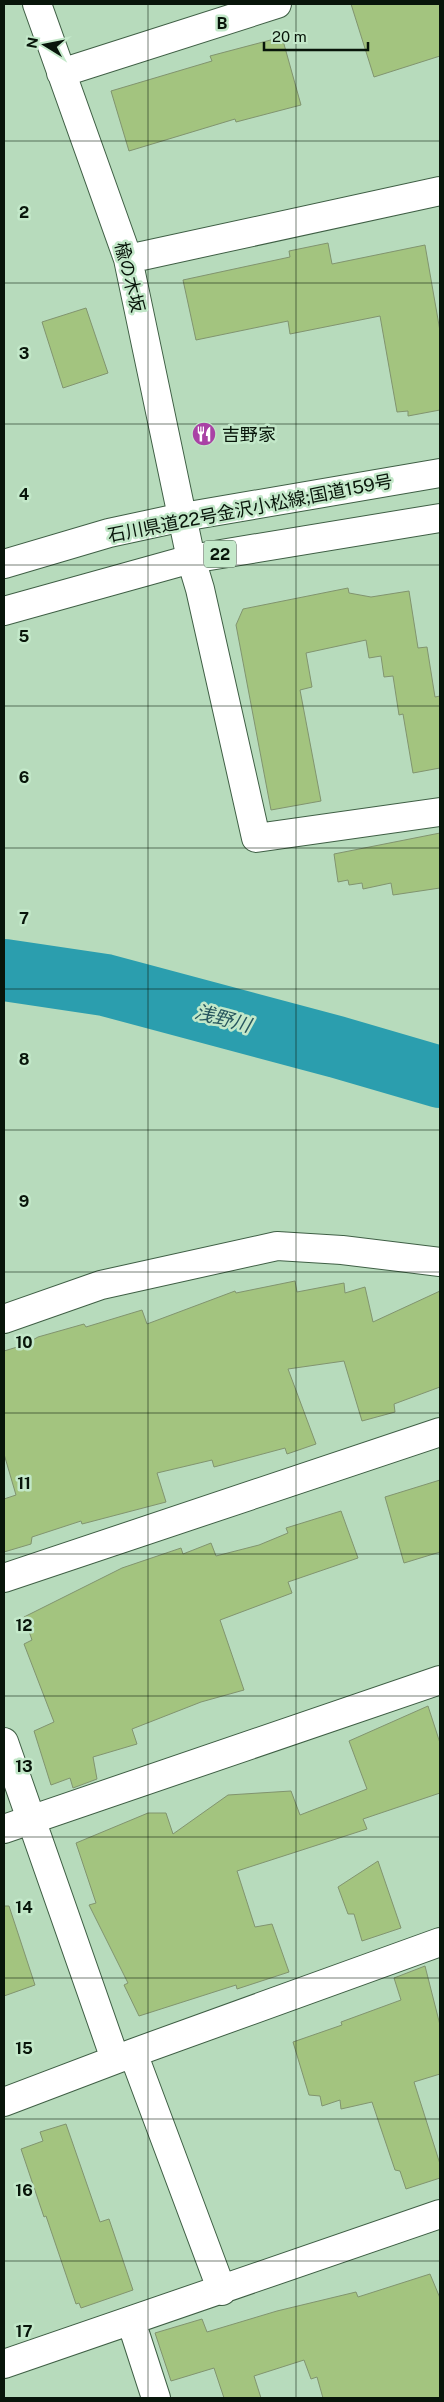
<svg xmlns="http://www.w3.org/2000/svg" width="444" height="2402" font-family="'Public Sans','Noto Sans JP',sans-serif">
	<style>
		.lines { fill: none; stroke-linecap: round; stroke-linejoin: round }
		.river { stroke: #2b9eae; stroke-width: 62 }
		.building { fill: #a3c47f; stroke: #81946f }
		.street-casing { stroke: #3f5f45; stroke-width: 30 }
		.primary-casing { stroke: #3f5f45; stroke-width: 30 }
		.street { stroke: #fff; stroke-width: 28 }
		.primary { stroke: #fff; stroke-width: 28 }
		.grid { fill: none; stroke: #08150a; stroke-width: 1; stroke-opacity: 0.55 }
		.labels { text-anchor: middle; dominant-baseline: central; stroke-width: 5; stroke-linejoin: round; paint-order: stroke }
		.shield { fill: #c3e8c9; stroke: #405443; stroke-width: 1 }
		.shield-label { font-size: 16px; font-weight: bold; fill: #08150a }
		.street-label { font-size: 18px; fill: #08150a; stroke: #c3e8c9 }
		.poi-label { font-size: 18px; fill: #08150a; stroke: #c3e8c9; text-anchor: start }
		.water-label { font-size: 19px; font-style: italic; fill: #28575f; stroke: #c3e8c9 }
		.grid-label { font-size: 16px; text-anchor: middle; font-weight: bold; fill: #08150a; stroke: #c3e8c9; stroke-width: 5; stroke-linejoin: round; paint-order: stroke }
	</style>
	<rect width="100%" height="100%" fill="#b7dbbc"/>
	<g class="lines">
		<path class="river" d="M4,970L105,985L337,1047L440,1077"/>
	</g>
	<path class="building" d="M351,4H440V56L374,77Z
		M282,37L301,105L236,122L235,119L129,151L111,91L212,61L210,56Z
		M328,243L332,264L425,245L440,331V410L408,416V411L397,412L380,316L290,334L288,321L196,340L183,280L290,257L289,251Z
		M86,308L108,373L63,388L42,322Z
		M348,588L349,593L371,597L409,591L418,648L427,647L435,697L440,696V768L413,773L403,714L399,715L393,676L384,677L381,656L369,658L366,640L306,653L312,687L300,690L321,801L271,810L236,625L243,609Z
		M440,833V888L393,895L391,883L363,889L362,883L349,885L348,880L338,882L334,854Z
		M295,1281L297,1292L344,1283L345,1293L365,1287L373,1322L440,1291V1387L394,1404L395,1412L362,1421L344,1361L288,1369L316,1444L287,1454L285,1448L214,1467L212,1460L157,1473L166,1502L82,1524L81,1521L32,1537L31,1544L4,1552V1499L16,1495L4,1454V1351L24,1345L38,1337L84,1324L86,1327L142,1310L147,1324L235,1291L236,1293Z
		M440,1480V1552L404,1563L385,1497Z
		M341,1511L358,1558L288,1582L292,1593L220,1620L244,1690L201,1702L132,1729L137,1744L93,1757L97,1779L73,1788L70,1778L51,1785L34,1731L54,1722L24,1644L32,1640L24,1617L122,1568L181,1548L183,1554L211,1543L216,1556L259,1545L288,1533L286,1528Z
		M428,1706L440,1743V1793L363,1819L367,1829L237,1871L255,1927L272,1924L289,1972L237,1989L236,1985L139,2016L124,1985L128,1983L89,1905L96,1903L76,1843L148,1813H166L173,1834L228,1795L291,1791L300,1815L367,1789L349,1741Z
		M378,1861L401,1928L362,1941L354,1914H348L338,1887Z
		M4,1906H9L35,1985L4,1996Z
		M425,1966L440,2025V2074L414,2082L440,2164V2178L406,2189L400,2171L395,2170L372,2102L341,2109L340,2100L322,2106L320,2096L309,2095L293,2042L342,2025L341,2022L401,2000L394,1978Z
		M66,2124L100,2222L109,2219L133,2290L81,2308L79,2303L76,2304L46,2216L44,2217L21,2149L43,2141L40,2132Z
		M430,2274L440,2298V2398H323L317,2377L311,2379L304,2360L254,2376L261,2398H224L214,2368L171,2381L155,2333L202,2319L207,2332L277,2311L356,2292L358,2297Z"/>
	<g class="lines">
		<g class="street-casing">
			<path id="street" d="M37,4L128,259L191,559L200,589L256,838L440,812
				M61,73L277,4
				M128,259L440,191
				M4,1319L101,1285L277,1246L342,1250L440,1262
				M4,1578L440,1432
				M4,1742L115,2059
				M4,1829L440,1680
				M133,2053L222,2291
				M4,2102L133,2053L440,1942
				M131,2321L156,2398
				M4,2364L440,2214"/>
		</g>
		<g class="primary-casing">
			<path id="primary" d="M4,564L109,533L183,517L440,473
				M4,611L191,559L440,518"/>
		</g>
		<use href="#street" class="street"/>
		<use href="#primary" class="primary"/>
	</g>
	<path class="grid" d="M148,4V2398M296,4V2398M4,141H440M4,283H440M4,424H440M4,565H440M4,706H440M4,848H440M4,989H440M4,1130H440M4,1272H440M4,1413H440M4,1554H440M4,1696H440M4,1837H440M4,1978H440M4,2119H440M4,2261H440"/>
	<defs>
		<g id="restaurant-disc" transform="scale(1.25)"><circle r="9.5" fill="#a942a5" stroke="#c3e8c9"/><path d="M-5-6h1v4h1v-4h1v4h1v-4h1v5L-1.5 .5V6h-2V.5L-5-1ZM5-6V6H3V1.5H1.5Q1.5-4 5-6Z" fill="#fff"/></g>
	</defs>
	<g fill-rule="evenodd">
		<use href="#restaurant-disc" x="204" y="434"/>
	</g>
	<g class="labels">
		<rect class="shield" x="204" y="540.5" width="32" height="27" rx="4"/>
		<g class="shield-label">
			<text x="220" y="554">22</text>
		</g>
		<g class="street-label">
			<text transform="translate(130 277) rotate(76)">楡の木坂</text>
			<text transform="translate(250 508) rotate(-11)">石川県道22号金沢小松線;国道159号</text>
		</g>
		<g class="poi-label">
			<text x="222" y="434">吉野家</text>
		</g>
		<g class="water-label">
			<text transform="translate(223 1018) rotate(15)">浅野川</text>
		</g>
	</g>
	<g class="grid-label">
		<text x="222" y="29">B</text>
		<text x="24" y="218">2</text>
		<text x="24" y="359">3</text>
		<text x="24" y="500">4</text>
		<text x="24" y="642">5</text>
		<text x="24" y="783">6</text>
		<text x="24" y="924">7</text>
		<text x="24" y="1065">8</text>
		<text x="24" y="1207">9</text>
		<text x="24" y="1348">10</text>
		<text x="24" y="1489">11</text>
		<text x="24" y="1631">12</text>
		<text x="24" y="1772">13</text>
		<text x="24" y="1913">14</text>
		<text x="24" y="2054">15</text>
		<text x="24" y="2196">16</text>
		<text x="24" y="2337">17</text>
	</g>
	<rect width="444" height="2402" fill="none" stroke="#08150a" stroke-width="10"/>
	<g transform="translate(45 45) rotate(280)" stroke="#c3e8c9" stroke-width="4" paint-order="stroke">
	<path d="M0-4L9 19L0 12L-9 19Z" fill="#08150a"/>
	<text y="-8" font-size="14" font-weight="bold" text-anchor="middle" fill="#08150a">N</text>
	</g>
	<path d="M264 42v8h104v-8" fill="none" stroke="#08150a" stroke-width="2.5"/>
	<text x="272" y="42" font-size="15" fill="#08150a" stroke="#c3e8c9" stroke-width="4" paint-order="stroke">20 m</text>
</svg>
